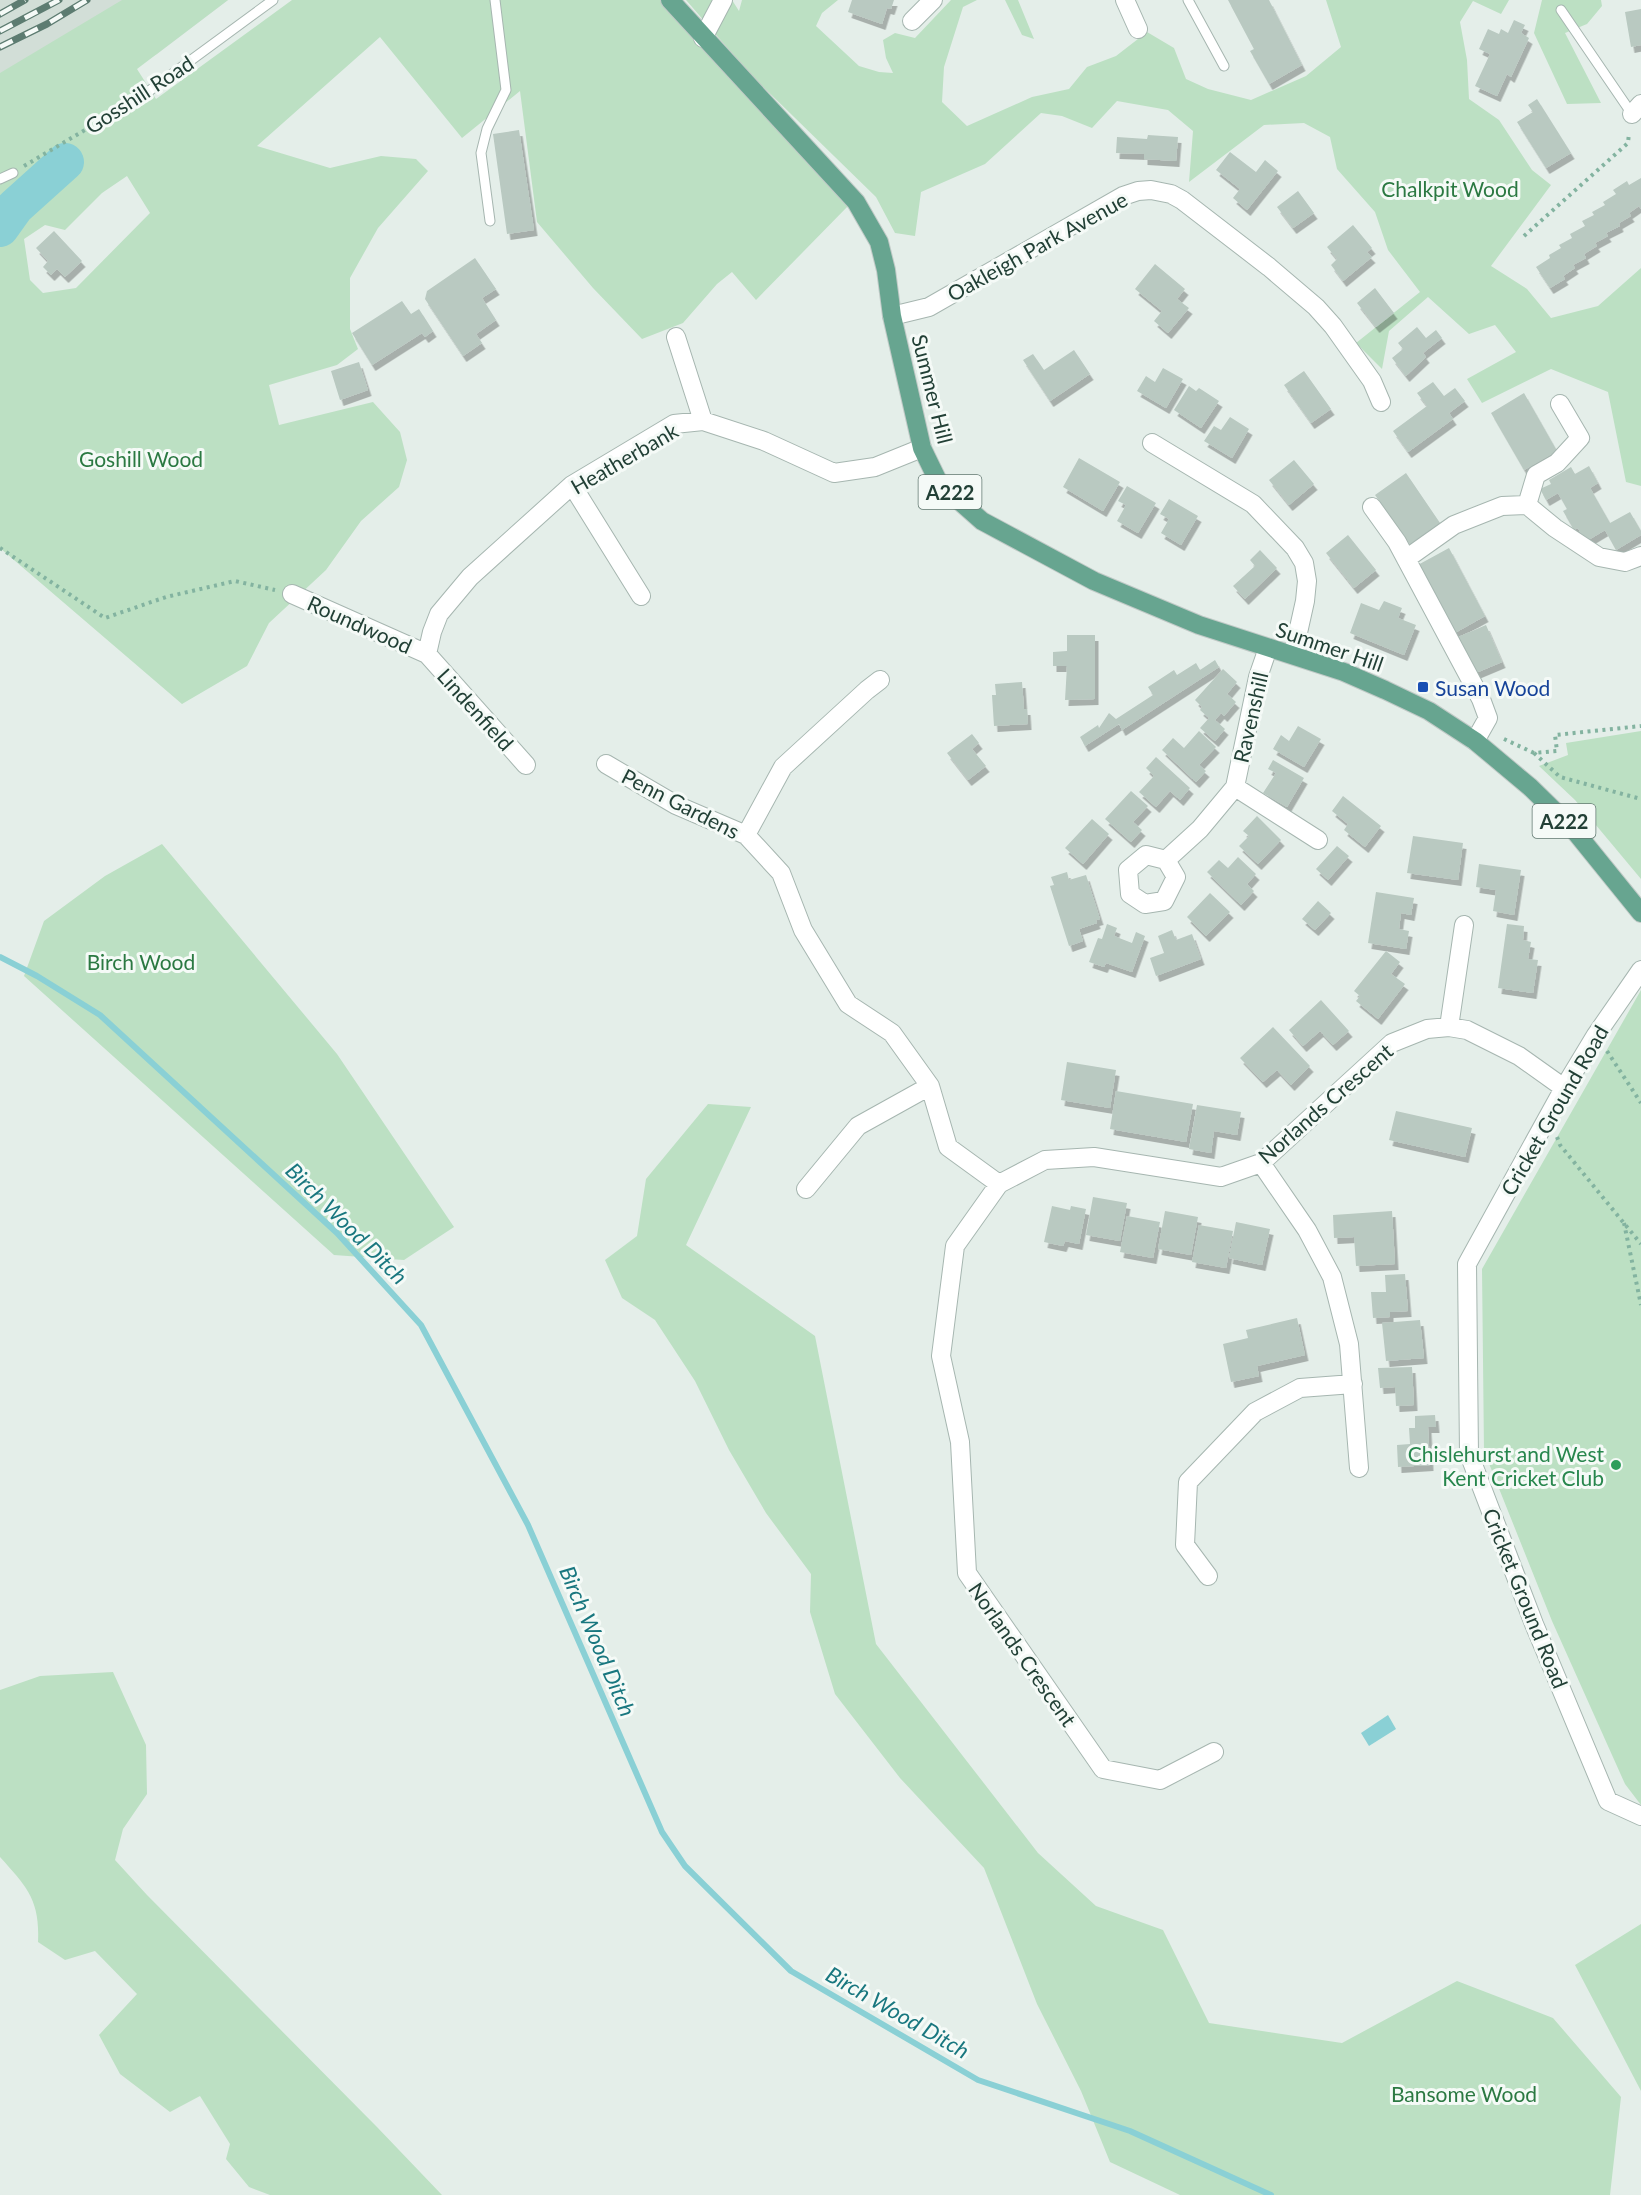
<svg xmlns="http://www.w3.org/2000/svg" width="1641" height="2195" font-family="Lato,sans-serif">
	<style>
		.built { fill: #d2ded7 }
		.green { fill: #bce0c3; fill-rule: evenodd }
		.water { fill: #8ad0d5 }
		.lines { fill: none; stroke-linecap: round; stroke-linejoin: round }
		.stream { stroke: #8ad0d5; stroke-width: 6 }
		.river { stroke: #8ad0d5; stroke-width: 38 }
		.building { fill: #b9c9c1; filter: url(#shadow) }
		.lane-casing { stroke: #a6b6b0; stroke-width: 11 }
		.street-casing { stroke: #a6b6b0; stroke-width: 20 }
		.primary-casing { stroke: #c1cac7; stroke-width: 20 }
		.path { stroke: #83b3a0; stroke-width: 4; stroke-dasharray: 3 4.5; stroke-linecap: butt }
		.lane { stroke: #fff; stroke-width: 9 }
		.street { stroke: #fff; stroke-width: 18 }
		.primary { stroke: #67a590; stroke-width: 18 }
		.rail-casing { stroke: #5d7c71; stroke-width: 7 }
		.rail { stroke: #f5faf7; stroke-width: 4.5; stroke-dasharray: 14; stroke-linecap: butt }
		.transit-dot { fill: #1a4fb4; stroke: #f5faf7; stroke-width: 2 }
		.leisure-dot { fill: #2e9e5b; stroke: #f5faf7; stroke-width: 2 }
		.labels { text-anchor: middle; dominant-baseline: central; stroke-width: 6; stroke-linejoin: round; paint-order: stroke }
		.shield { fill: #f5faf7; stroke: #617870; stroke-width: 1.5 }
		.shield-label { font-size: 20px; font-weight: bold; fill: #224036 }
		.street-label { font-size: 21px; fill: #224036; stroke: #f5faf7 }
		.park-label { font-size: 21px; fill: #2b7942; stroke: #f5faf7 }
		.transit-label { font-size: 21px; fill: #164399; stroke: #f5faf7; text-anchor: start }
		.leisure-label { font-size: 21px; fill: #27864d; stroke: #f5faf7; text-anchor: end }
		.water-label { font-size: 22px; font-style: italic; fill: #19777f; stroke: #f5faf7 }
	</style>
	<defs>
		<filter id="shadow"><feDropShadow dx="3.5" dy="6" stdDeviation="0" flood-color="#0004"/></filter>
	</defs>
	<rect width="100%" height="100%" fill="#e4eee9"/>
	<path class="built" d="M0,0H228L157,54L0,145Z"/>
	<path class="green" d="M122,0H228L137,69L156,99L292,0H660L849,205L756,300L732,272L717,284L683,323L642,339L593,288L537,222L520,91L462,138L380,37L257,146L330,168L381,156L416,159L428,171L378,228L350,278V329L358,349L337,365L269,385L279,425L373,402L400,432L407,460L399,487L361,521L326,570L269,623L247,666L182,704L0,548V73ZM127,176L150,213L76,288L43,293L30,280L24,239L45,225L65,230L102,193Z
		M686,0H732L739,11L742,0H838L822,13L816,26L859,66L879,72L893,73L886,58L883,40L895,33L915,38L951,0H977L963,7L944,67L942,102L967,126L1032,97L1069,89L1087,67L1116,56L1147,32L1174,48L1186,79L1208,89L1251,100L1306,76L1341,47L1326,0H1509L1501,14L1473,1L1460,22L1467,60L1469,99L1499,120L1532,170L1551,185L1491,266L1527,289L1551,318L1598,306L1641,268V486L1626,482L1608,392L1551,369L1482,403L1467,379L1516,352L1495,325L1469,334L1428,297L1389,331L1382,369L1356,343L1420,292L1388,250L1375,212L1337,169L1330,137L1304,123L1264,125L1189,182L1193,131L1168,110L1117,101L1092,128L1062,116L1041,113L985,164L921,192L915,236L895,233L876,197L750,74Z
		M1005,0H1018L1034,39L1022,35Z
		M1542,0H1601L1602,6L1587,24L1565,33L1601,103L1567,104L1534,33Z
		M1641,731V879L1575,800L1539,766L1568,755L1566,743Z
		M162,844L337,1054L454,1227L404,1260L334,1255L24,976L44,921L105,876Z
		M1641,990V1805L1625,1784L1552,1621L1484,1451L1482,1269Z
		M708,1104L751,1107L686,1245L815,1336L876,1644L1038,1853L1096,1906L1163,1930L1209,2023L1342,2043L1457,1981L1553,2018L1621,2097L1610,2195H1180L1110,2162L1081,2091L1037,2004L984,1868L900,1778L835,1694L810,1612L811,1574L766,1513L729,1450L695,1381L655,1320L622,1298L605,1260L637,1236L646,1179Z
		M113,1672L146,1745L147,1794L123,1829L115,1860L147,1895L377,2127L442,2195H270L249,2187L226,2159L230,2144L200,2096L170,2112L120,2074L99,2035L137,1994L95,1951L65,1960L38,1942C40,1900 27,1887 0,1857V1690L40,1676Z
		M1641,1924V2091L1575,1965Z"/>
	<path class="water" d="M1388,1715L1396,1729L1369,1746L1361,1733Z"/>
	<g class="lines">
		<path class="stream" d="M0,957L37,976L100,1015L337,1233L421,1325L528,1525L662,1832L685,1866L791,1971L978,2080L1130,2131L1271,2195"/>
		<path class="river" d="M0,228L15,207L65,162"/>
	</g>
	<path class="building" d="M852,0H894L891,9L887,8L882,24L848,12Z
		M1228,0H1269L1302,65L1269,84L1250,51L1254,49Z
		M1641,9V45L1631,47L1625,12Z
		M1514,20L1525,25L1521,33L1529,38L1511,77L1507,74L1497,96L1475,86L1490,54L1479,49L1488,29L1499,34L1501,29L1508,33Z
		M1537,99L1571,153L1546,168L1517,122L1533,112L1528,105Z
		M519,130L534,230L507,234L493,134Z
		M1148,135L1178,137L1176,161L1144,159V154L1116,153L1117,137L1147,139Z
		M1230,152L1256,172L1265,160L1278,171L1247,210L1233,198L1240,189L1216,170Z
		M1641,178V209L1639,206L1629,213L1631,216L1619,223L1620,226L1606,233L1608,236L1595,243L1597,246L1584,254L1586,258L1573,265L1575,268L1563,276L1565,279L1550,288L1536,267L1550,258L1549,255L1561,248L1559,245L1572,238L1570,234L1585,226L1582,221L1594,215L1592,212L1605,205L1603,202L1616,194L1613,190L1627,181L1629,185Z
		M1298,191L1314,213L1293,228L1277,207Z
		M1353,225L1372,248L1367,252L1372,257L1343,281L1331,265L1337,259L1327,247Z
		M54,231L82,261L65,277L57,269L51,275L43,267L48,261L36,248Z
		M475,258L496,289L482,298L496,320L476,334L482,343L463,356L425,299L427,291Z
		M1155,264L1185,289L1177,299L1189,308L1168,333L1154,321L1162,311L1135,289Z
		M1375,288L1394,313L1376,327L1357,303Z
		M402,301L411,314L419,309L433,331L425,337L422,333L372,365L352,333Z
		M1417,327L1426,338L1436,330L1442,338L1423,353L1426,357L1406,376L1392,358L1403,349L1398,343Z
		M1074,350L1090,374L1050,401L1023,360L1033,354L1044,370Z
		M359,362L368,390L340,400L331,371Z
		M1163,368L1183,379L1166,408L1137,391L1146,376L1155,382Z
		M1304,371L1331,409L1311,423L1284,385Z
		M1433,382L1444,396L1455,388L1465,401L1449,413L1453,419L1408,452L1393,431L1427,406L1417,393Z
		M1189,386L1196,391L1199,388L1219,401L1201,428L1174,410Z
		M1524,393L1557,451L1524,470L1491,413Z
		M1230,417L1249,429L1232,458L1204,441L1214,426L1221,430Z
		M1079,458L1120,482L1103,511L1063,487Z
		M1294,460L1314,484L1289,505L1269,480Z
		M1589,466L1598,483L1590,488L1610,523L1630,512L1641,531V535L1616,550L1605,530L1585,542L1578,528L1574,530L1563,511L1567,509L1558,493L1546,500L1540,489L1551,484L1549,480L1571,467L1575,474Z
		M1406,473L1440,523L1410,544L1375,495Z
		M1127,486L1156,503L1138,533L1117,521L1126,505L1118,501Z
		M1169,499L1198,516L1181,545L1161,533L1169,519L1160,514Z
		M1348,535L1376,570L1354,588L1326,553Z
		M1449,548L1485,616L1453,634L1416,566Z
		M1260,550L1277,568L1245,599L1233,586L1255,566L1250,560Z
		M1384,601L1402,608L1398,618L1416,625L1404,655L1350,633L1361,603L1379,610Z
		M1486,625L1502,662L1471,675L1456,638Z
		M1067,635H1095V699L1065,700L1067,666H1053V652L1067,651Z
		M1215,660L1219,667L1122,730L1119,724L1085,746L1080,737L1098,725L1099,728L1109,713L1116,719L1153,695L1148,687L1174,670L1177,675L1196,663L1200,670Z
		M1223,669L1237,682L1227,694L1236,702L1224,716L1221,713L1215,720L1225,729L1215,741L1200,728L1209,718L1200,710L1202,707L1195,700Z
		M1022,682L1024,709H1027L1028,724L994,726L992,695H996L995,684Z
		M1298,726L1321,739L1304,767L1273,749L1281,735L1289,741Z
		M1199,731L1216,747L1199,765L1206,771L1196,782L1162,750L1173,738L1184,748Z
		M972,734L979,743L972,749L986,766L968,780L947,753Z
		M1156,757L1190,788L1180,800L1170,791L1156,807L1139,792L1154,776L1146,768Z
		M1273,760L1304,778L1287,807L1263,793L1276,773L1268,769Z
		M1131,791L1148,806L1133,822L1142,830L1131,842L1105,819Z
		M1343,796L1381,826L1365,847L1344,830L1348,824L1332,811Z
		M1257,816L1281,840L1258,864L1239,846L1249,836L1243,831Z
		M1092,819L1109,834L1083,864L1065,848Z
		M1413,836L1463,843L1458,880L1407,873Z
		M1337,846L1349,856L1328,880L1316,869Z
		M1238,857L1256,874L1247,884L1254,891L1241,905L1207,872L1219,860L1228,868Z
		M1479,864L1521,870L1514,915L1493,911L1496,890L1476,887Z
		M1067,872L1069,880L1086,875L1100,919L1096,920L1097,923L1079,929L1083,941L1069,946L1050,886L1054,885L1051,877Z
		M1376,892L1414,898L1411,915L1401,913L1399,929L1409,931L1406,949L1368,943Z
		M1210,893L1230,912L1206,936L1187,917Z
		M1318,901L1331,913L1315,930L1302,919Z
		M1107,924L1117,928L1114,936L1132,943L1136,932L1145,936L1132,972L1106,963L1104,967L1089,962L1098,938L1102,939Z
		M1507,924L1524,926L1523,940L1531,942L1528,959L1538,960L1533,993L1498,988Z
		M1172,930L1176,940L1192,934L1201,959L1156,976L1150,958L1164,953L1158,936Z
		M1386,951L1400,962L1391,974L1405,984L1378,1019L1356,1001L1360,996L1354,991Z
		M1321,1000L1349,1031L1333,1045L1320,1031L1303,1046L1289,1030Z
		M1273,1027L1310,1066L1291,1085L1277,1070L1263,1082L1240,1058Z
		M1067,1062L1116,1070L1110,1108L1061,1100Z
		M1116,1091L1193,1104L1186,1142L1110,1129Z
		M1197,1105L1241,1112L1237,1135L1214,1131L1211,1153L1189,1149Z
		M1396,1111L1472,1128L1465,1157L1389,1140Z
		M1093,1197L1127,1203L1120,1241L1086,1235Z
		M1052,1206L1070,1210L1071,1206L1086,1209L1079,1244L1065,1241L1063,1246L1044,1242Z
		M1165,1211L1198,1217L1191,1255L1158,1249Z
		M1392,1211L1395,1264L1356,1266L1354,1237L1334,1238L1333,1215Z
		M1127,1216L1160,1222L1153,1258L1120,1252Z
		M1236,1222L1270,1229L1262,1265L1229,1258Z
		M1199,1225L1233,1231L1226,1268L1192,1262Z
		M1405,1274L1408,1311L1390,1312V1317L1373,1318L1371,1292H1386L1385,1275Z
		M1297,1318L1305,1355L1257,1366L1259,1376L1231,1382L1223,1344L1248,1338L1246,1330Z
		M1420,1320L1424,1358L1386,1361L1382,1323Z
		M1412,1367L1414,1405L1396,1406L1395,1387L1380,1388L1378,1368Z
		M1435,1415L1436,1427H1428L1430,1465L1398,1467L1397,1445L1410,1444L1409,1428H1415V1416Z"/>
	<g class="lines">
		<g class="lane-casing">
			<path id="lane" d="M1188,0L1224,66
				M1561,10L1632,114
				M145,94L273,0
				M0,179L13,173
				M490,221L481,153L487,129L506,90L495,0"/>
		</g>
		<g class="street-casing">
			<path id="street" d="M1125,0L1138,29
				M912,21L933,0
				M703,38L723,0
				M1632,114L1641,104
				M892,316L929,307L1123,196L1138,191L1151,190L1171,194L1182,200L1269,267L1316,307L1333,326L1372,381L1381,402
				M676,337L703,421
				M1152,443L1253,504L1295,548L1304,563L1307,581L1305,601L1293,655
				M572,485L641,596
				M1527,505L1536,475L1557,463L1580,438L1560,404
				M1372,507L1397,542L1481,699L1488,718L1475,741
				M1406,559L1454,525L1502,506L1527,505L1555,528L1599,557L1625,562L1641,556
				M292,594L427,654L526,765
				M427,654L432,632L439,614L470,577L572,485L674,424L703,421L764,441L834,473L875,467L922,448
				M606,764L676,805L746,835L781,873L803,930L848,1004L892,1033L930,1086L948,1147L999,1184
				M1235,787L1258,677L1268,648
				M746,835L783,767L867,690L880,680
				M1146,855L1166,860L1176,877L1164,901L1145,904L1130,894L1128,870Z
				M1166,860L1200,829L1235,787L1318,840
				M1641,970L1596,1035L1564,1088L1467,1264L1469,1454L1534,1624L1608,1801L1641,1816
				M1449,1027L1464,925
				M1261,1163L1307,1230L1332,1277L1349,1344L1359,1468
				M806,1189L858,1126L930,1086
				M1208,1576L1185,1545L1188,1482L1255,1412L1300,1388L1353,1384
				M1214,1752L1160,1780L1103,1769L967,1573L960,1442L941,1356L955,1246L999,1184L1045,1160L1094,1157L1221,1177L1261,1163L1392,1043L1427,1029L1449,1027L1467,1030L1519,1056L1564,1088"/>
		</g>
		<g class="primary-casing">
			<path id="primary" d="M670,0L856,202L879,242L886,270L892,316L922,448L939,483L982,521L1094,581L1199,625L1344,672L1385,690L1429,711L1475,741L1530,787L1573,829L1641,913"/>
		</g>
		<path class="path" d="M24,166L134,101
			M1524,236L1628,143L1629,133
			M0,548L105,618L166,597L235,581L275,590
			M1504,739L1534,753L1557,751L1555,735L1641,726
			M1534,753L1560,777L1641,799
			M1607,1051L1641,1103
			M1557,1137L1560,1145L1641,1244
			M1624,1223L1641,1305"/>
		<use href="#lane" class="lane"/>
		<use href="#street" class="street"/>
		<use href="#primary" class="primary"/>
		<g class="rail-casing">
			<path id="rail" d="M0,14L25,0
				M0,31L59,0
				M0,47L47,24L87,0"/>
		</g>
		<use href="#rail" class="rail"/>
	</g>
	<rect class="transit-dot" x="1417" y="681" width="12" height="12" rx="3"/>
	<circle class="leisure-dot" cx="1616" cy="1465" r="6"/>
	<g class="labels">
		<g class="shield">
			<rect x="918.5" y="475" width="63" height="34" rx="4.5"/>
			<rect x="1532.5" y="804" width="63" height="34" rx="4.5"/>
		</g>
		<g class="shield-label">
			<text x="950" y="492">A222</text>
			<text x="1564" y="821">A222</text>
		</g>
		<g class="street-label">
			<text transform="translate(139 94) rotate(-33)">Gosshill Road</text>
			<text transform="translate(1037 246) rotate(-29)">Oakleigh Park Avenue</text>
			<text transform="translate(933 389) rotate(76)">Summer Hill</text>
			<text transform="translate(624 458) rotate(-30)">Heatherbank</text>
			<text transform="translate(360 624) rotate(24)">Roundwood</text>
			<text transform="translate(1330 646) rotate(19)">Summer Hill</text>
			<text transform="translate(476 709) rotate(48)">Lindenfield</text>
			<text transform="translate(1250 717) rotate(-77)">Ravenshill</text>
			<text transform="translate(681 803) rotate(27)">Penn Gardens</text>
			<text transform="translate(1325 1103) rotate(-41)">Norlands Crescent</text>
			<text transform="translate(1554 1110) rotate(-60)">Cricket Ground Road</text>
			<text transform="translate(1526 1598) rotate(68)">Cricket Ground Road</text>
			<text transform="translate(1023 1654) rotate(55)">Norlands Crescent</text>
		</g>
		<g class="park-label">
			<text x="1450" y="188">Chalkpit Wood</text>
			<text x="141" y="458">Goshill Wood</text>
			<text x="141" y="961">Birch Wood</text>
			<text x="1464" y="2093">Bansome Wood</text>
		</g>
		<g class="transit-label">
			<text x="1435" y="687">Susan Wood</text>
		</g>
		<g class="leisure-label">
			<text x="1604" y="1453">Chislehurst and West<tspan x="1604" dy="24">Kent Cricket Club</tspan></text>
		</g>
		<g class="water-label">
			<text transform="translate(347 1223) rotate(45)">Birch Wood Ditch</text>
			<text transform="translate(598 1641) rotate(67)">Birch Wood Ditch</text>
			<text transform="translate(898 2012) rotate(30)">Birch Wood Ditch</text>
		</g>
	</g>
</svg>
